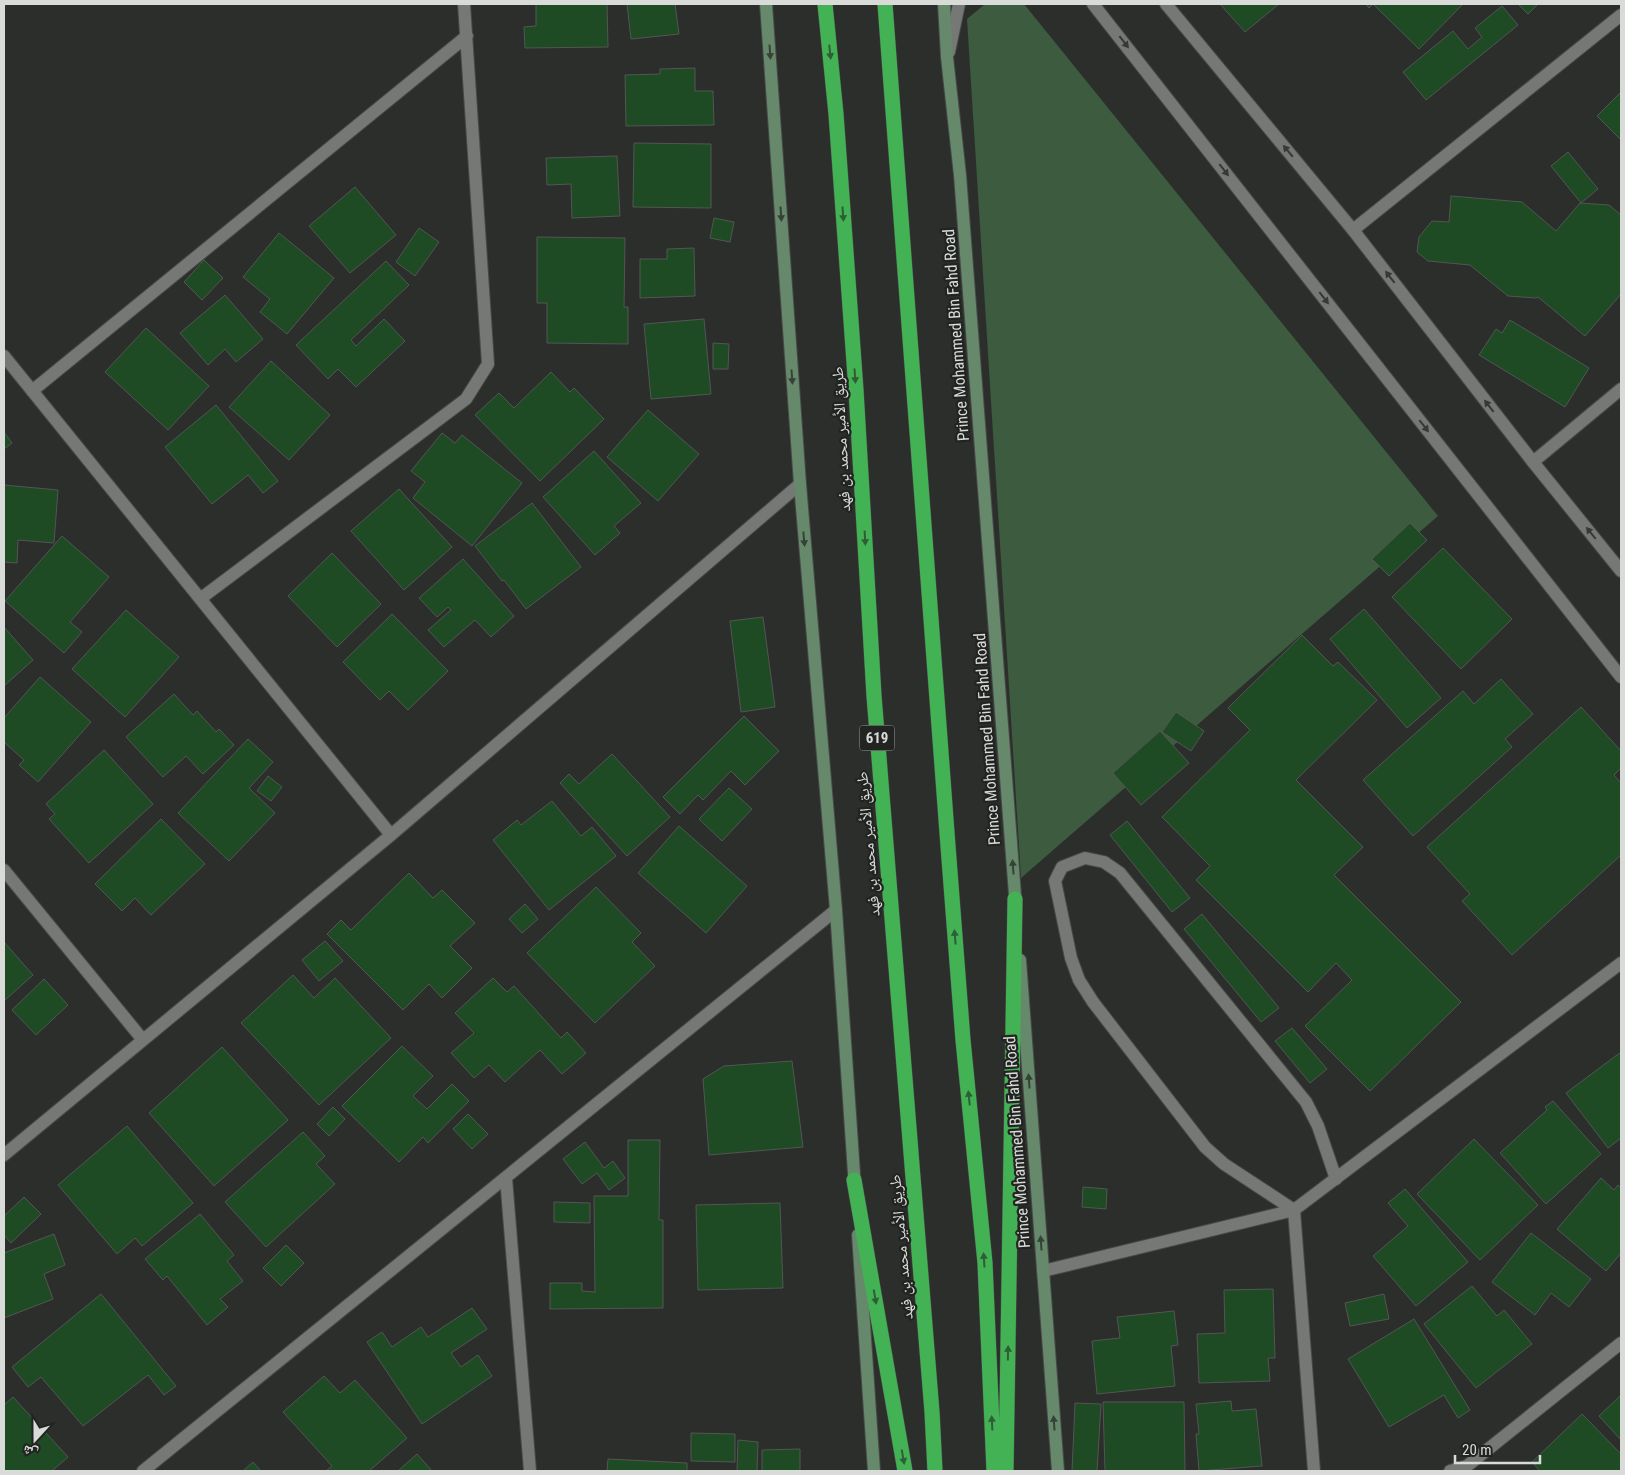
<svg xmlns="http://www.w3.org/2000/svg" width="1625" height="1475" font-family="'Roboto Condensed','Noto Naskh Arabic',sans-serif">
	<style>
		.green { fill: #3c5b3f }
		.building { fill: #1e4a24; stroke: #535654 }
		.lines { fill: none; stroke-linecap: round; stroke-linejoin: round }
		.service-casing { stroke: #474947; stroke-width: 14 }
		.minor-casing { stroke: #474947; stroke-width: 14 }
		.tertiary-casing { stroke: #474947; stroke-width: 14 }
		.secondary-casing { stroke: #474947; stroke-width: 14 }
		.motorway-casing { stroke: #474947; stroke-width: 16 }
		.service { stroke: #757875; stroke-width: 12 }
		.minor { stroke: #757875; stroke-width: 12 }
		.tertiary { stroke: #757875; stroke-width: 12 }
		.secondary { stroke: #66896b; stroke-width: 12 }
		.motorway { stroke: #43b254; stroke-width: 15 }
		.oneway { fill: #373937 }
		.oneway2 { fill: #364238 }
		.oneway3 { fill: #2f5d36 }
		.labels { text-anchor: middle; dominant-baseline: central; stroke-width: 4.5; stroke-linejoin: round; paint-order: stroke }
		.shield { fill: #222422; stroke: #a2a4a2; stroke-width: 1 }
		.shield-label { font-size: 15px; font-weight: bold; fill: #d9dbd9 }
		.street-label { font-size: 16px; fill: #d9dbd9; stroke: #222422 }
	</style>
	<rect width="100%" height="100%" fill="#2c2e2c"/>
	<path class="green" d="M985,4H1024L1438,516L1021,878L967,19Z"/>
	<path class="building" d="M536,4H607L608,47L525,48L524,27L536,26Z
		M627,4H675L679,34L631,39Z
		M1220,4H1279L1245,32Z
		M1366,4H1463L1419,49L1373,4L1369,8Z
		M1518,4H1538L1528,14Z
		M1502,6L1518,25L1426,100L1403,72L1453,31L1468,49L1482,37L1475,28Z
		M695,68V91H713L714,125L626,126L625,75L660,74V69Z
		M1621,92V140L1597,116Z
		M634,143L711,144V208L633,207Z
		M1568,152L1598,189L1581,203L1551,166Z
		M617,156L620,216L572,218L571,184L547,185L546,158Z
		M355,187L396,235L350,273L309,226Z
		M1451,196L1522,202L1556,231L1580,203L1609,205L1621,215V294L1585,336L1538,297L1536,298L1508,296L1470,265L1428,261L1417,252L1419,237L1432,221L1449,222Z
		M714,218L734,222L730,242L710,238Z
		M419,228L439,242L415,276L396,262Z
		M279,233L334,278L287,334L260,312L270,299L243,277Z
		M537,237L625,238L624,307H628V344L547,343V303H537Z
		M694,248L695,296L640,298V259H667V249Z
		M204,260L223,278L202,300L184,282Z
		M386,261L409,285L351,340L356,346L384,319L405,341L356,387L338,369L328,379L296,345Z
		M225,295L263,339L236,362L225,349L208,365L180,333Z
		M704,319L711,394L651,399L644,324Z
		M1510,320L1589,368L1565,407L1479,355L1496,329L1502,333Z
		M146,328L209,386L168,430L105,372Z
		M713,343L729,344L728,369H713Z
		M271,361L330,415L289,460L229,407Z
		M551,372L570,392L574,388L604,419L540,481L475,415L499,393L514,408Z
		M216,405L278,481L263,493L248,475L212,504L165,447Z
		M648,410L699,454L658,501L607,457Z
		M4,432L12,443L4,449Z
		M442,433L455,443L462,435L522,483L472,546L413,498L425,482L411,471Z
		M594,451L641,503L614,526L620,533L595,555L543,497Z
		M4,485L58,490L54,543L18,540L17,563L4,562Z
		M399,489L452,547L404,590L351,531Z
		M532,503L581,567L526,609L504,580L502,581L475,546Z
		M1410,523L1427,540L1389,576L1372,559Z
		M62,536L109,577L70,622L82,632L64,653L5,601Z
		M1443,548L1512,619L1461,669L1392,597Z
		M332,553L381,604L337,647L288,596Z
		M463,559L514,616L491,637L475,620L444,647L428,630L451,610L448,607L437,617L419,598Z
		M1364,609L1441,698L1407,728L1330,639Z
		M126,610L179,657L125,717L72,669Z
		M392,614L448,671L408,710L389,691L380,700L343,662Z
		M763,617L775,707L741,712L730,621Z
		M4,627L33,660L4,686Z
		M1302,635L1333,666L1338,662L1377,700L1296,780L1363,847L1334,875L1461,1002L1370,1091L1305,1026L1352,980L1336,963L1308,992L1196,880L1210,866L1162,817L1250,730L1228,708Z
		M40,677L91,722L38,782L19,765L24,760L4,742V718Z
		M1501,679L1533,714L1505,739L1512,747L1413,836L1363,780L1463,691L1474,704Z
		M174,694L193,715L197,711L216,732L219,729L234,745L203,774L186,756L163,777L126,737Z
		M1581,707L1621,751V768L1614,775L1621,783V855L1512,955L1462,901L1470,894L1427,847Z
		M1176,712L1204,731L1191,751L1162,732Z
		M744,716L779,751L745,785L731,771L703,800L698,795L680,814L663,797Z
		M1160,731L1189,763L1141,805L1113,773Z
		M248,739L273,762L249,788L275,813L229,861L178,813Z
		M104,750L153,804L89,863L49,819L55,814L46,804Z
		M612,754L670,817L627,856L560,783L569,774L579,784Z
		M268,776L282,787L271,801L257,791Z
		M729,788L752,809L722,841L699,819Z
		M552,801L581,836L592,827L616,856L549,910L493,840L517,820L521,825Z
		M161,819L205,864L151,915L135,898L122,911L95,884Z
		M1127,821L1190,898L1172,912L1110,835Z
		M679,826L747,886L706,933L638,873Z
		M409,873L433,898L442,890L475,923L450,946L472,968L442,998L429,984L403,1010L327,934L341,920L351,930Z
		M596,887L641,933L632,942L655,966L595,1023L527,953Z
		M525,904L538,919L522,933L509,919Z
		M1202,914L1279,1008L1261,1022L1184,929Z
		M325,941L343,961L319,981L302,960Z
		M4,942L33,975L4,1001Z
		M293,975L314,998L335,978L391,1038L319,1105L241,1023Z
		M493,978L507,992L514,986L561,1038L567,1032L586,1053L562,1074L540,1050L505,1082L489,1065L474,1078L451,1053L474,1033L455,1013Z
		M44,979L68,1005L36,1035L12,1010Z
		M1292,1028L1327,1069L1310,1083L1275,1041Z
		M402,1046L433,1076L413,1096L427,1109L452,1084L469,1101L428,1143L423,1137L399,1162L342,1106Z
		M222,1047L288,1120L214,1186L149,1113Z
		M1621,1052V1138L1608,1148L1566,1093Z
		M792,1061L803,1147L709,1155L703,1079L724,1066Z
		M1553,1101L1601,1154L1546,1204L1500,1153L1547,1110L1545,1107Z
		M333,1107L345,1119L329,1136L317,1124Z
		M468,1114L488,1134L472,1149L453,1129Z
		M127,1126L193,1203L142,1246L135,1238L117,1254L58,1185Z
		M303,1132L325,1156L316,1164L335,1184L266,1247L225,1202Z
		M1474,1139L1538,1205L1480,1260L1417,1194Z
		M628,1140H660L659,1220H663V1308L550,1309V1283H582V1291L595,1292L594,1196H628Z
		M585,1142L604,1168L613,1161L625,1178L609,1190L597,1173L582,1184L563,1159Z
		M1601,1178L1614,1190L1618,1185L1621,1188V1253L1606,1271L1557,1229Z
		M1083,1187L1107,1189L1106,1209L1082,1207Z
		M1405,1189L1468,1262L1416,1306L1373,1256L1408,1226L1388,1203Z
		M24,1197L41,1214L11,1243L4,1235V1216Z
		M554,1202L590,1203V1223L554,1222Z
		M780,1203L783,1288L698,1290L696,1205Z
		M200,1214L234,1255L227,1261L243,1281L220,1299L228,1307L207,1325L167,1276L163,1280L145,1259Z
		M1531,1233L1591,1279L1569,1307L1551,1293L1535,1315L1492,1282Z
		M54,1234L65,1265L44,1274L53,1299L4,1318V1253Z
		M286,1245L304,1263L281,1286L263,1268Z
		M1472,1286L1497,1316L1504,1310L1532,1344L1476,1388L1424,1324Z
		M1273,1289L1275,1358H1268L1270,1381L1199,1383L1197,1334L1225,1333L1224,1290Z
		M101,1294L176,1386L164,1395L148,1375L83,1426L41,1377L28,1387L12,1367Z
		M1384,1294L1389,1319L1350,1326L1345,1303Z
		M472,1308L487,1329L451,1353L461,1367L478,1355L492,1376L422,1424L367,1342L382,1332L392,1347L421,1327L428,1337Z
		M1174,1311L1178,1345L1171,1346L1175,1386L1097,1394L1092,1341L1120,1338L1117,1317Z
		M1414,1319L1470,1410L1458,1418L1444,1395L1389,1427L1348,1359Z
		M324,1376L340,1393L355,1380L407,1438L369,1471H326L332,1466L283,1412Z
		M1621,1395V1440L1599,1416Z
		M13,1397L68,1457L52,1471H4V1405Z
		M1231,1401L1232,1411L1256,1409L1262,1466L1199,1471L1196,1434H1199L1196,1404Z
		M1103,1402H1184L1185,1471H1105Z
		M1075,1403L1101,1404L1097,1471H1072Z
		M1582,1414L1621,1454V1471H1540L1532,1462Z
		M691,1433L735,1434V1462L691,1461Z
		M738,1440L758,1442L757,1471H737Z
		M800,1449V1471H762V1450Z
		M417,1454L432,1471H398Z
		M608,1459L687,1463V1471H607Z
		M253,1462L261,1471H243Z"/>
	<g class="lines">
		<g class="service-casing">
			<path id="service" d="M1294,1210L1224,1164L1205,1147L1093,1002L1079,980L1071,958L1055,881L1062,867L1085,858L1104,862L1120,873L1306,1102L1318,1126L1336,1179"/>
		</g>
		<g class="minor-casing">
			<path id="minor" d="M1353,230L1621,15
				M4,356L391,835
				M32,391L467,36
				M1533,462L1621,389
				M200,599L466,399L488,364L464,4
				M4,870L143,1040
				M4,1155L391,835L800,484
				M506,1178L530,1471
				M1294,1210L1314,1471
				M1043,1271L1294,1210L1621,963
				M143,1471L836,910
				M1450,1471L1467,1466L1621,1343"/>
		</g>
		<g class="tertiary-casing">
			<path id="tertiary" d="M1093,4L1621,677
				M1166,4L1353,230L1533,462L1621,571
				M949,52L959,4"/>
		</g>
		<g class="secondary-casing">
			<path id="secondary" d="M766,4L800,484L836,910L855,1188
				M944,4L947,57L960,175L1016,908
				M1020,960L1058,1471
				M858,1235L874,1471"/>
		</g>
		<g class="motorway-casing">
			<path id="motorway" d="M825,4L836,114L856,390L874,696L932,1412L935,1471
				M885,4L948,846L963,1040L985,1263L994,1471
				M854,1180L905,1471
				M1006,1471L1015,899"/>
		</g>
		<use href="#service" class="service"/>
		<use href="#minor" class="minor"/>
		<use href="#tertiary" class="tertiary"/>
		<use href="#secondary" class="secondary"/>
		<use href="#motorway" class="motorway"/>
	</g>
	<defs><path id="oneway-solid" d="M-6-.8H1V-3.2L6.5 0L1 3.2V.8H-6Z" transform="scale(1.25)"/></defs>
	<g class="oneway">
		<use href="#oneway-solid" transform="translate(1124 42) rotate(52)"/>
		<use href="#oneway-solid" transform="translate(1288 151) rotate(-130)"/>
		<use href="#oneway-solid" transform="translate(1224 170) rotate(52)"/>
		<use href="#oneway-solid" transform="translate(1390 277) rotate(-128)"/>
		<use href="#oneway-solid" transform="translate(1324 298) rotate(52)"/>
		<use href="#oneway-solid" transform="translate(1489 406) rotate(-128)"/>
		<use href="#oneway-solid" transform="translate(1424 426) rotate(52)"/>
		<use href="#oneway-solid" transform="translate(1591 533) rotate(-129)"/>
	</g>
	<g class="oneway2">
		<use href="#oneway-solid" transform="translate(770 52) rotate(86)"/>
		<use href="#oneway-solid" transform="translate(781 214) rotate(86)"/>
		<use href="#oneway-solid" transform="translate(792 377) rotate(86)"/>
		<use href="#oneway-solid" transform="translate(804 539) rotate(85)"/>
		<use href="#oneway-solid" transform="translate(1013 867) rotate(-94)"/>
		<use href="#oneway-solid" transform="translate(1029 1081) rotate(-94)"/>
		<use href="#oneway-solid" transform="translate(1041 1243) rotate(-94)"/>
		<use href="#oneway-solid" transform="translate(1054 1423) rotate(-94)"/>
	</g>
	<g class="oneway3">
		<use href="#oneway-solid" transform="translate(830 52) rotate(84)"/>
		<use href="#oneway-solid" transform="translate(843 214) rotate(86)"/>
		<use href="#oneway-solid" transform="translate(855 376) rotate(86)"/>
		<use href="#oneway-solid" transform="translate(865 538) rotate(87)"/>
		<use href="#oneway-solid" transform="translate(955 937) rotate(-95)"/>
		<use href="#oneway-solid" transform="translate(969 1098) rotate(-96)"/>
		<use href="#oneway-solid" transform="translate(984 1260) rotate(-94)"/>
		<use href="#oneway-solid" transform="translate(875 1297) rotate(80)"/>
		<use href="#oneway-solid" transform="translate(1008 1353) rotate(-89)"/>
		<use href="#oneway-solid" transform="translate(992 1423) rotate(-93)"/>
		<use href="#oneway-solid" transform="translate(903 1457) rotate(80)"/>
	</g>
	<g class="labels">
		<rect class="shield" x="859.5" y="725.5" width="35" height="25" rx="4"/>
		<g class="shield-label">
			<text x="877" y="738">619</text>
		</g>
		<g class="street-label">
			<text transform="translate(956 335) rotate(-94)">Prince Mohammed Bin Fahd Road</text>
			<text transform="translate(841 439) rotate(-93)">طريق الأمير محمد بن فهد</text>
			<text transform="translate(987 739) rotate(-94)">Prince Mohammed Bin Fahd Road</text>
			<text transform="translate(868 844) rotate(-95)">طريق الأمير محمد بن فهد</text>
			<text transform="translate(1017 1142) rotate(-94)">Prince Mohammed Bin Fahd Road</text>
			<text transform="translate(901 1247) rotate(-95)">طريق الأمير محمد بن فهد</text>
		</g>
	</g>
	<rect width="1625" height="1475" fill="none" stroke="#d9dbd9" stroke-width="10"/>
	<g transform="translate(35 1440) rotate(201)" stroke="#222422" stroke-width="4" paint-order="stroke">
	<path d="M0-4L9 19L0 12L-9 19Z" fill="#d9dbd9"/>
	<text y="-8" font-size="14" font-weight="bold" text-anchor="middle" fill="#d9dbd9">ش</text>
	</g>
	<path d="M1455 1455v8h85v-8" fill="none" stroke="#d9dbd9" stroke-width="2.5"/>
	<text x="1462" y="1455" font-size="15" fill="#d9dbd9" stroke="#222422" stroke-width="4" paint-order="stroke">20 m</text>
</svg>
